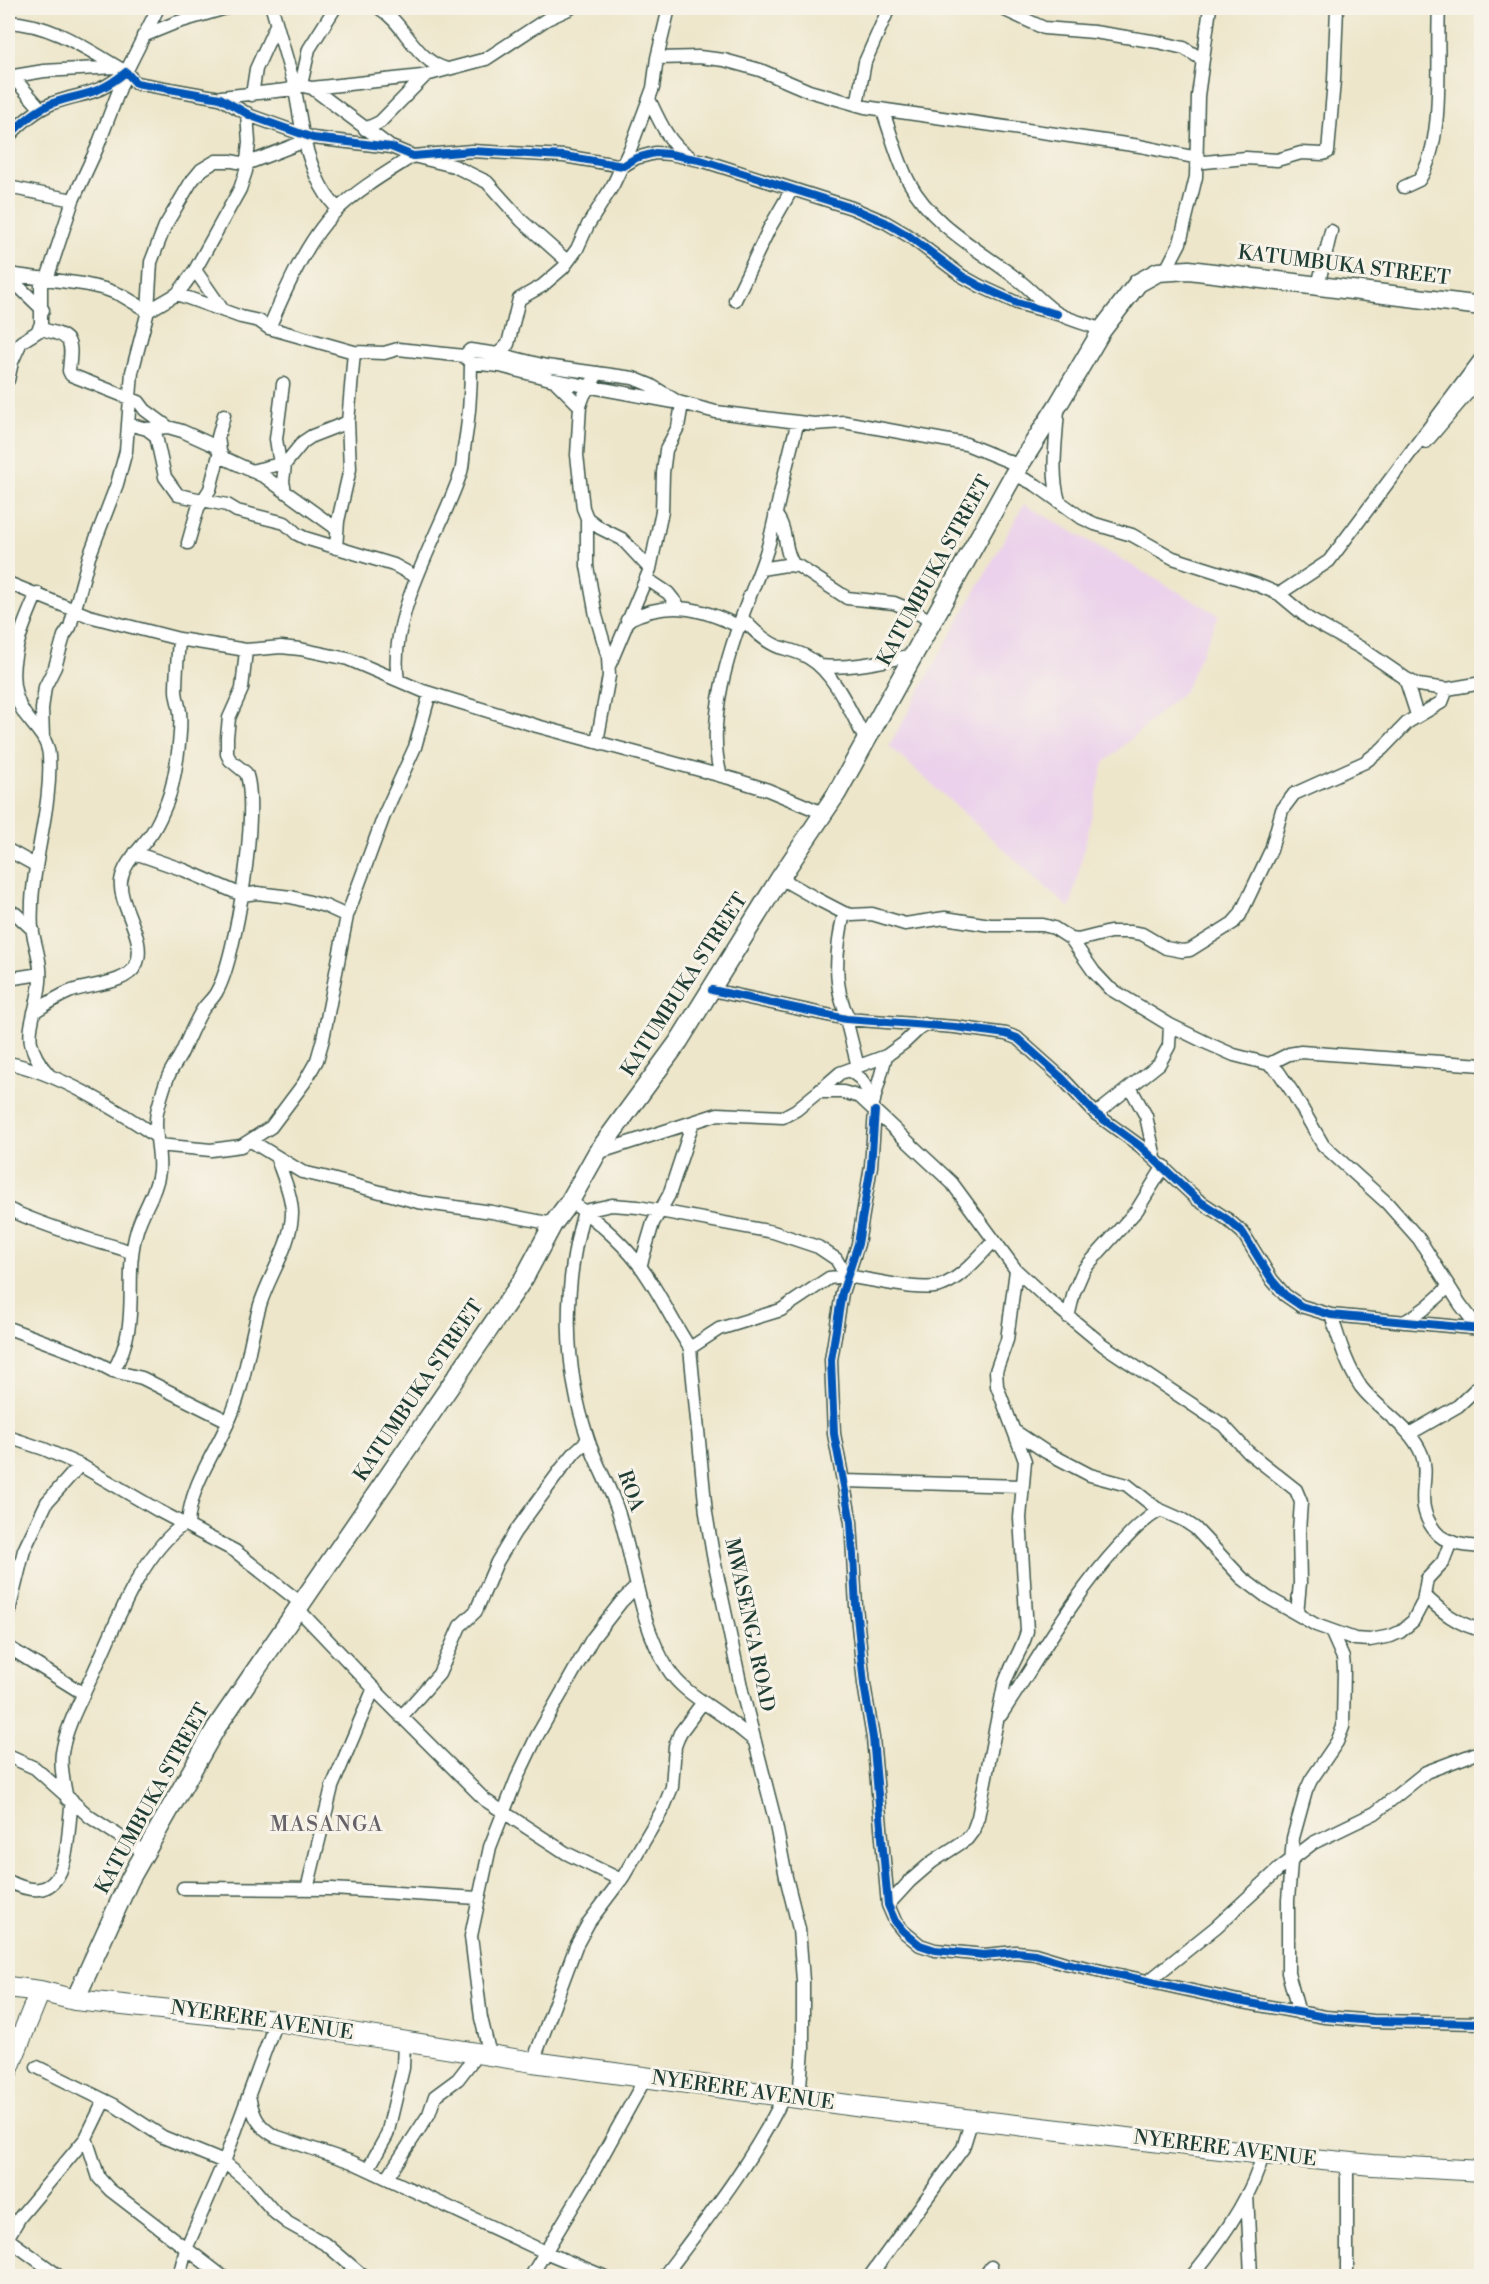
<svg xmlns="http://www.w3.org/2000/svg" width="1489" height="2284" font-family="'Libre Bodoni',serif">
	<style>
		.built { fill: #ebd1eb }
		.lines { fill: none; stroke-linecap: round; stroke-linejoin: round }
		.minor-casing { stroke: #3e564a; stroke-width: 15 }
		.secondary-casing { stroke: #3e564a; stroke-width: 21 }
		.primary-casing { stroke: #3e564a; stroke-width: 22 }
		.minor { stroke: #fff; stroke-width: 12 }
		.secondary { stroke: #fff; stroke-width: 18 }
		.primary { stroke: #fff; stroke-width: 20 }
		.cycleway-casing { stroke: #f7f3e8; stroke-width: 11 }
		.cycleway { stroke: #0057b8; stroke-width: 8 }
		.labels { text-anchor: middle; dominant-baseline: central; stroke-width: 6; stroke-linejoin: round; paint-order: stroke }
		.street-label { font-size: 20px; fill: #1f3d34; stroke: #f7f3e8 }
		.neighbourhood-label { font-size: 21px; letter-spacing: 1.5px; fill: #666269; stroke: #f7f3e8 }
	</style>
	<rect width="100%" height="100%" fill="#f7f3e8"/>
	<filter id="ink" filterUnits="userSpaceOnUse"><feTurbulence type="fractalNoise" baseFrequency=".0167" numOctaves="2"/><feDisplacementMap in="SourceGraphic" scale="12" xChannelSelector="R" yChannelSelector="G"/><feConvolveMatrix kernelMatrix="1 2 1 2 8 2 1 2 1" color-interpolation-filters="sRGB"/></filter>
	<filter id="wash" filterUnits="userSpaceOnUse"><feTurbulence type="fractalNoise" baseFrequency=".008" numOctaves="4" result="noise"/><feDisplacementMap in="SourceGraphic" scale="24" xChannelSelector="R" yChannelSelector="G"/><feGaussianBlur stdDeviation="1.35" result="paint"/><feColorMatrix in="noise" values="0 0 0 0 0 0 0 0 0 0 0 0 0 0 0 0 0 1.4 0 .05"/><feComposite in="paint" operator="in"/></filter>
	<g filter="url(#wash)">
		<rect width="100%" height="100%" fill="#ede6ca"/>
		<path class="built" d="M1024,504L1219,615L1185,690L1104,763L1070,909L889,746Z"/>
	</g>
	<g filter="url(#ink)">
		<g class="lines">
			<g class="minor-casing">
				<path id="minor" d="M272,8L294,84L303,135
					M379,8C405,23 415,61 447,69
					M1003,8L1007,11L1044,28L1094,32L1158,42L1184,48L1203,60
					M8,22C53,24 88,50 126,72
					M143,36L175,23L226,8
					M657,58L699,57L724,60L760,70L809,91L865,107L1140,146L1193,157L1196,153L1201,161L1205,162L1246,158L1277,160L1301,153L1323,154L1328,152L1334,80L1337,8
					M8,76L19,84L41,109
					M8,77L44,71L116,67
					M294,84L312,88L422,76L486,59L547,19L571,8
					M301,85L309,49L335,8
					M312,88L388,145
					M252,95L256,69L276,25
					M221,97L295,89
					M649,99C658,118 669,145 689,156
					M857,105L865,62L889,8
					M882,109C891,133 897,159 909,182C933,227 982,251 1021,282C1030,289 1050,310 1059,314C1072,321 1088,324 1102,330
					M365,129L380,122L426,75
					M8,137C20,124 36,110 53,103C85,92 97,96 126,72L136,83L220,98L251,116L313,138L391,147L413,156L472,151L564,156L623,166L636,158L655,153L670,154L704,161L852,208L885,222L909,236L962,276L980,286L1017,303L1057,314
					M304,140C311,165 319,190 338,209
					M8,187L73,200
					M1404,187L1419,180C1446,141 1436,55 1439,8
					M195,270L222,309
					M1166,270L1180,243L1196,177L1198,96L1210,8
					M8,274L83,284L105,289L121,295L148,311L151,262L165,226L191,182L201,170L216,161H232L246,164L313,138
					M10,274L15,283L43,310
					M47,279L73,200L97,148L126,72L158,8
					M1318,286L1331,231
					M177,294L241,317L259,321L269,328L354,352L384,353L398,349L464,356L470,350L498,354L546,366L633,378L650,385L678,402L716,412L814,424L844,422L966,444L1020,466
					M735,300L769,229L792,189
					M269,328C285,291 307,240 335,212C358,189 386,173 413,156L454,166L487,182L522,221L567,261
					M40,329C74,336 72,341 69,371L71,375L139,402L145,410L168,427
					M498,354L508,344L519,299L542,286L563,268L577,249L588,225L613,185L631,147L653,88L657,58L669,8
					M471,363L500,366L554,380L580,406
					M8,380L12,362L21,342L37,332L41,324V278
					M554,380L674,402
					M283,384L276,439L280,464H285L283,482L285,491
					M1058,407C1057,437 1050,472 1059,501
					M128,424L147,429L156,436L165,477L178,495L227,505L237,511L285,523L297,534L305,538L394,565L416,577
					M147,429L168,427L182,431L215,446L224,458L265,477L337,529
					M1426,442L1482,376
					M285,464L303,442L312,436L348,422
					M251,471L280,464
					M1014,474L1036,485L1082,518L1095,524L1132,535L1173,558L1255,584L1279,594L1309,619L1361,648L1405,678L1418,685L1447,689L1482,683
					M775,514C789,530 782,549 794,565
					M587,518L600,528L622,539L650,569
					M188,543L198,508L210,489L220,451L218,437L224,415
					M336,548L338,521L350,469L348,422L354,352
					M761,569L786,565L798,566L847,598L894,603L916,612L932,622
					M647,579L668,593L680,608
					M8,583L89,616L179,639L246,650L281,647L300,649L348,659L423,691L537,726L733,779L768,790L823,813
					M37,593C21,630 0,676 24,713C34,727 48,738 49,756C52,804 35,852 32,901C32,910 31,919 32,928C35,946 42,963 40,982C36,1024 16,1037 49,1075
					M1279,594L1329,561L1482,357
					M743,619C753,630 764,641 779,647C789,650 800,652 809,658C835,673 852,715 866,741
					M627,620C668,600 700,607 740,627
					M610,664L650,569L662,511L663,473L666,450L678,427L682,404
					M820,666C853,669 882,661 914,655
					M1405,678L1417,715
					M398,680C387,615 441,533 461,472C463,465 463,457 464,449C469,420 471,392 471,363L464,356
					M43,738L42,709L45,687L55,667L64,636L70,627L89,557L117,484L126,451L132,372L148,311L177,294L184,285L195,270L240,189L246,171L249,142L247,113
					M597,742L609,676L608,657L596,616L587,566V518L583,508L577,455L580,406L584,395L598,373
					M721,776C705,721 729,650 749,598C756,580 764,562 769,543C779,502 786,462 798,422
					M8,850L35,865
					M135,853L184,870L242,895L257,893L291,897L325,906L347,916
					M780,878L817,899L844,913L852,915L872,914L905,924L945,918L990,925H1043L1054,928L1071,939L1078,940L1110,932H1130L1142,934L1166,948L1182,951L1190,950L1233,923L1240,915L1271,850L1282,810L1294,794L1365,762L1382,749L1408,722L1442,702L1447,689
					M8,910L16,914L33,930
					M844,913C836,949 832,987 849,1019
					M1071,939L1094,972L1109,988L1170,1025L1209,1044L1234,1055L1269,1064L1278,1071L1293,1093L1323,1145L1387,1203L1419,1239L1460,1304L1482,1333
					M8,979L40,974
					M712,990L846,1019L955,1027L1006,1034L1017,1038L1062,1078L1096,1114L1140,1146L1198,1200L1227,1219L1243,1233L1272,1280L1285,1295L1301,1306L1331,1315L1482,1329
					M34,1012C45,1005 57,997 69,992C88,984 126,985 136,965C148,939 118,906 121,881C124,861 143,847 153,831C158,823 163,812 167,802C175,782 182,734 180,712C179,704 176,697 176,690C176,673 178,656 179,639
					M846,1019L858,1067
					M8,1063C56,1072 117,1109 157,1137
					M1269,1064L1289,1054L1301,1052L1482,1065
					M849,1070L861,1079L874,1101
					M1131,1089L1146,1116L1155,1158
					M818,1092L840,1073L886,1056L904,1043L924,1024
					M872,1107L886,1056
					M875,1111L871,1166L858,1244L842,1293L831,1360L834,1434L851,1522L856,1606L864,1684L873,1738L888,1905L895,1921L903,1931L920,1945L935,1950L984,1955L1016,1952L1035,1954L1065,1963L1238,2001L1325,2017L1373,2021L1482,2023
					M1096,1114L1159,1064L1169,1046L1170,1025
					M251,1141L302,1172L324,1177L418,1202L492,1212L553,1224
					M158,1145L211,1150L241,1146L271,1127L304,1083L317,1060L323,1039L347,916L385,813L415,747L430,693
					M597,1153L718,1114L783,1117L796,1110L818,1092H843L860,1097L952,1183L1016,1270L1044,1296L1103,1345L1223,1425L1248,1452L1296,1490L1301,1502L1299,1531L1300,1583L1297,1614
					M570,1201C600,1223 629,1247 649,1279C664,1302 675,1326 690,1348L706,1513L713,1555L742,1691L775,1820L786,1877L799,1929L803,1981V2049L799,2098
					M8,1209C33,1221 61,1230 88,1239C103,1244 118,1246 132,1253
					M640,1267L653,1223L669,1195L693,1122
					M1331,1315C1339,1339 1346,1365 1361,1387C1379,1411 1411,1426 1422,1455C1431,1480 1412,1502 1435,1531C1445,1544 1466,1546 1482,1547
					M1068,1317L1074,1292L1084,1269L1137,1210L1164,1166
					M1404,1322C1422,1312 1435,1301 1449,1286
					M8,1328L86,1357L113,1371L142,1378L228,1421
					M690,1348L719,1329L781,1310L829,1278L846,1276C870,1279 919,1292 940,1286C961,1279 979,1256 994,1241
					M113,1371C143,1321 122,1280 137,1230C143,1209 157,1192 159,1171C161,1151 153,1132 157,1112C160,1101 163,1088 168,1077C171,1069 177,1062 181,1054C188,1039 194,1023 203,1009C207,1003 214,998 217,991C236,959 260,806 246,773L230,760L227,754V737L229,718L242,689L246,650
					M1016,1432L1046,1452L1090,1475L1127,1485L1156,1508L1183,1520L1195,1528L1242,1578L1267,1597L1316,1625L1355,1639L1370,1640L1391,1636L1400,1632L1413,1621L1423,1602L1427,1579L1443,1562L1451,1541
					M1409,1434L1458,1406L1482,1383
					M8,1437L44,1449L80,1465L159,1511L235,1551L302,1604
					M844,1481L1022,1486
					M188,1526C189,1486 216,1452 231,1416C246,1380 249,1342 260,1305C269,1275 291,1246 292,1214C292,1195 282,1174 276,1156
					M1424,1595C1441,1611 1458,1625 1482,1630
					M297,1608L380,1695L485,1800L566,1853L621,1880
					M8,1615L24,1550L47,1502L80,1465
					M8,1647L84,1694
					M1001,1715C1039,1658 1072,1597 1119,1546C1132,1532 1143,1520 1160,1510
					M401,1717L439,1674L460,1626L476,1611L497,1562L515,1532L562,1468L576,1451L588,1440
					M755,1741C745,1733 734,1724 723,1716C704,1702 681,1690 668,1669C639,1623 635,1566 619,1514C611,1488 596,1465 588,1439C563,1365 563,1286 584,1211L612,1205L638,1207L773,1232L818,1247L836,1259L846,1276
					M8,1756L35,1768L90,1817L145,1853
					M67,1799C64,1784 60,1768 62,1753C66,1726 81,1700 92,1676C115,1627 139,1556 184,1524
					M8,1881C72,1914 66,1840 72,1800
					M183,1888L332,1889L478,1898
					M307,1889L332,1787L374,1688
					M888,1905L910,1881L932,1862L967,1839L973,1831L978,1817L1004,1685C1010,1666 1023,1649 1027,1631L1020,1518L1025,1461L997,1386L996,1371L1007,1340L1016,1270
					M1150,1980L1216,1927L1279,1869L1313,1843L1375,1813L1426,1772L1482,1751
					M1299,2013L1288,1973V1900L1293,1838L1306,1791L1311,1780L1337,1742L1343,1727L1344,1668L1343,1658L1331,1631
					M490,2055L481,2018L471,1936L490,1847L517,1778L537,1736L565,1687L592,1639L621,1602L637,1586
					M533,2062L576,1946L589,1922L623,1877L664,1807L672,1787L675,1746L680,1733L703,1702
					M37,2067L114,2105L163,2137L224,2162L247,2181L275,2213L288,2223L327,2245L363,2276
					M249,2096C253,2115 258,2127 275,2136L352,2162L545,2252L603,2276
					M86,2138L99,2178L110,2190L222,2276
					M1347,2162V2276
					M368,2169L387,2135L403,2068L404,2041
					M387,2178L429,2114L435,2096L458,2079L478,2053
					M1247,2194L1251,2276
					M8,2237L20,2217L86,2138L104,2101
					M8,2239L59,2276
					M179,2276L186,2249L224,2162L276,2021
					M531,2276L594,2171L646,2077
					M664,2276C707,2219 753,2161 784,2096
					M870,2276L963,2148L972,2119
					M985,2276L991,2267
					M1192,2276C1218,2244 1253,2195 1263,2154"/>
			</g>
			<g class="secondary-casing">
				<path id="secondary" d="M75,2000L130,1879L216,1728L524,1278L553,1224L570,1201L597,1153L679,1041L780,878L837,793L1014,474L1058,405L1102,330L1138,283L1158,272L1189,270L1482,306"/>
			</g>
			<g class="primary-casing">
				<path id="primary" d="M8,1987L40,1991L75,2000L276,2021L533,2062L863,2107L1263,2154L1372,2165L1482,2171
					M8,2070L40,1991"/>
			</g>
			<use href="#minor" class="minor"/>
			<use href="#secondary" class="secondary"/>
			<use href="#primary" class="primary"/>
			<g class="cycleway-casing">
				<path id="cycleway" d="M8,137C20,124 36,110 53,103C85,92 97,96 126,72L136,83L220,98L251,116L313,138L391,147L413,156L472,151L564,156L623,166L636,158L655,153L670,154L704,161L852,208L885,222L909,236L962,276L980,286L1017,303L1057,314
					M712,990L846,1019L955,1027L1006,1034L1017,1038L1062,1078L1096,1114L1140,1146L1198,1200L1227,1219L1243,1233L1272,1280L1285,1295L1301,1306L1331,1315L1482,1329
					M875,1111L871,1166L858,1244L842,1293L831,1360L834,1434L851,1522L856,1606L864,1684L873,1738L888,1905L895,1921L903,1931L920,1945L935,1950L984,1955L1016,1952L1035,1954L1065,1963L1238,2001L1325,2017L1373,2021L1482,2023"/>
			</g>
			<use href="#cycleway" class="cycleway"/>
		</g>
	</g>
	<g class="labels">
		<g class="street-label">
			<text transform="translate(1344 266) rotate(7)">KATUMBUKA STREET</text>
			<text transform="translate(935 571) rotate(-61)">KATUMBUKA STREET</text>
			<text transform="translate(685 985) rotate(-57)">KATUMBUKA STREET</text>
			<text transform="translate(419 1391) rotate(-56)">KATUMBUKA STREET</text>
			<text transform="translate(630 1491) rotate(70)">ROA</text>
			<text transform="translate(749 1625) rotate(78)">MWASENGA ROAD</text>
			<text transform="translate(153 1799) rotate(-61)">KATUMBUKA STREET</text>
			<text transform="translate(262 2021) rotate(8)">NYERERE AVENUE</text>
			<text transform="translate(743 2091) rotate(8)">NYERERE AVENUE</text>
			<text transform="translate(1225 2149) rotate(7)">NYERERE AVENUE</text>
		</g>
		<g class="neighbourhood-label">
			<text x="327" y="1825">MASANGA</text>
		</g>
	</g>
	<rect width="1489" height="2284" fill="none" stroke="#f7f3e8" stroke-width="30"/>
</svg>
